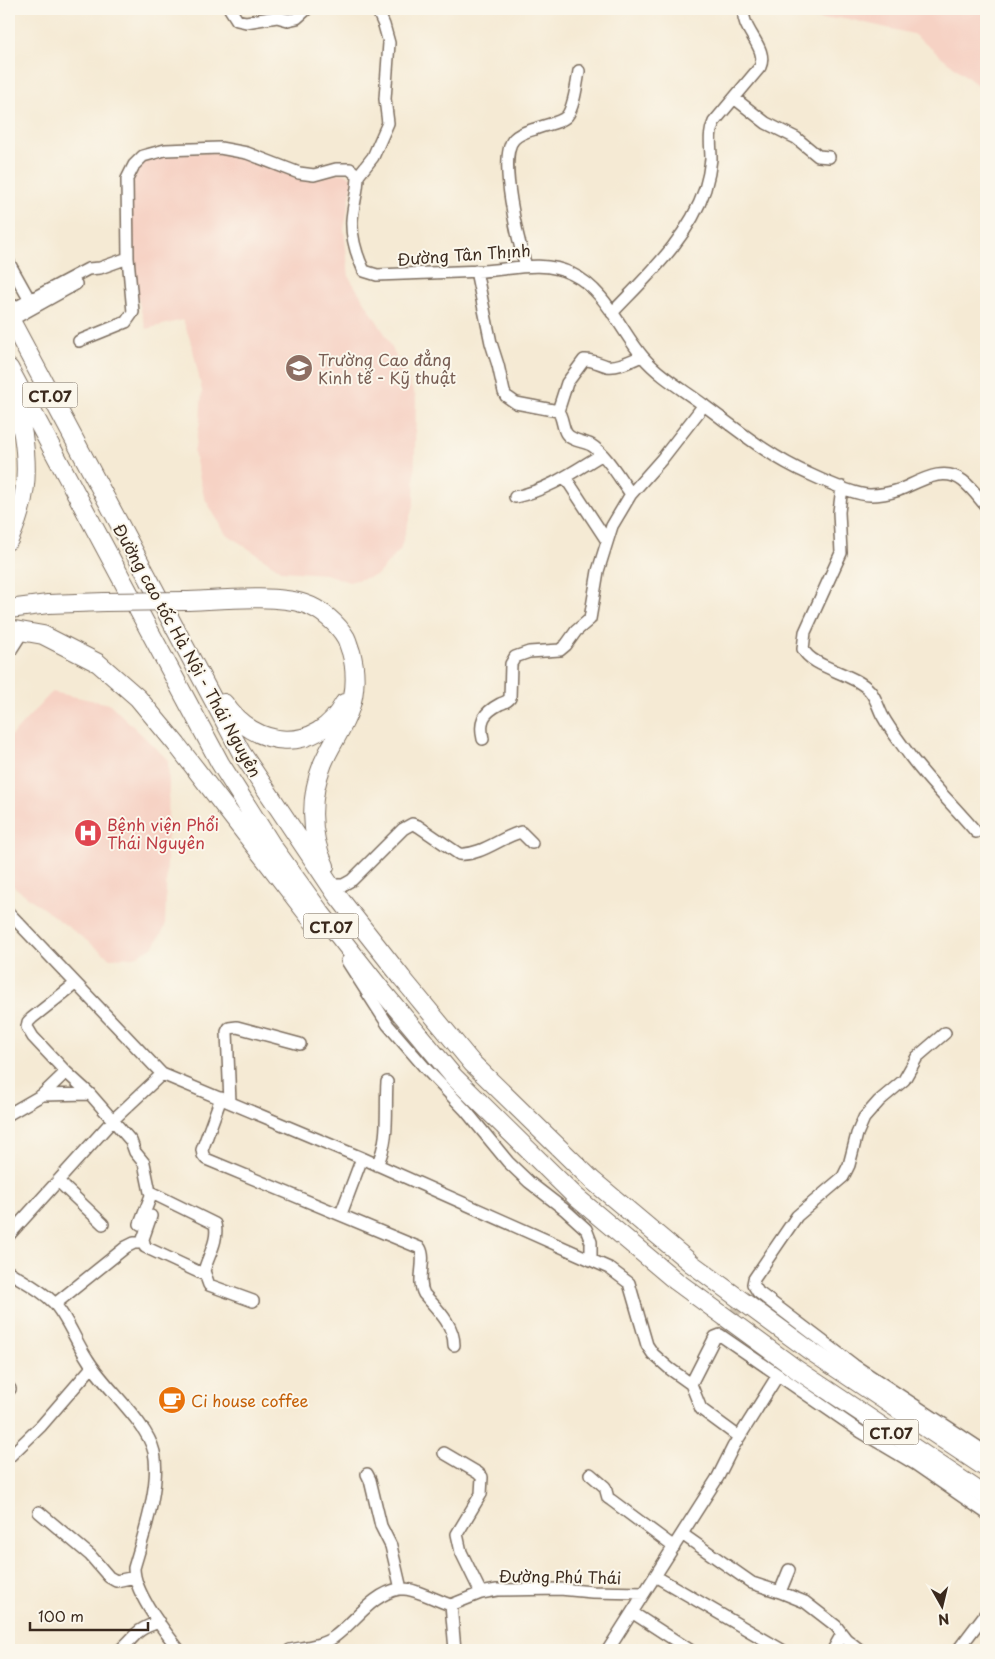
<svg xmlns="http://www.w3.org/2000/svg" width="995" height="1659" font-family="'Playpen Sans',sans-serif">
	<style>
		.built { fill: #f6d2c4 }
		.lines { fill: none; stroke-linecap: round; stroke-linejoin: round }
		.minor-tunnel { stroke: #d0c4b0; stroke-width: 11; stroke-dasharray: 11 5.5; stroke-linecap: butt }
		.minor-casing { stroke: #7c6d5e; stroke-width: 14 }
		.highway-casing { stroke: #7c6d5e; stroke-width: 20 }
		.minor { stroke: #fff; stroke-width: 11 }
		.highway { stroke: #fff; stroke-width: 18 }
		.highway-bridge-casing { stroke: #7c6d5e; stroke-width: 20; stroke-linecap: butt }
		.highway-bridge { stroke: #fff; stroke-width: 18 }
		.labels { text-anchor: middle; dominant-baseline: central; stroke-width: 4; stroke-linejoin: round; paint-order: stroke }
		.shield { fill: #fbf7ec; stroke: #75685c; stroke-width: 1 }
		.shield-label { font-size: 15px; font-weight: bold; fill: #3b2a1e }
		.street-label { font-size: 16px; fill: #3b2a1e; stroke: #fbf7ec }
		.education-label { font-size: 16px; fill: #785e54; stroke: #fbf7ec; text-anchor: start }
		.health-label { font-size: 16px; fill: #be3a42; stroke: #fbf7ec; text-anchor: start }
		.food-label { font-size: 16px; fill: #c56008; stroke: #fbf7ec; text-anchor: start }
	</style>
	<rect width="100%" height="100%" fill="#fbf7ec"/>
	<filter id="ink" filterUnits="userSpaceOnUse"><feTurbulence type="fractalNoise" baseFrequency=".02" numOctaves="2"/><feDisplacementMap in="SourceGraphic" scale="10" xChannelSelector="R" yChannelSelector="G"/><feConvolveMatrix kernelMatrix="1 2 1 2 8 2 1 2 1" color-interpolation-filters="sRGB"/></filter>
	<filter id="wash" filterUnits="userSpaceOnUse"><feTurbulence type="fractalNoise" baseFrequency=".0096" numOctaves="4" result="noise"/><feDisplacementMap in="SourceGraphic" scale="20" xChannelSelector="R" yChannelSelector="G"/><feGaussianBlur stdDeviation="1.12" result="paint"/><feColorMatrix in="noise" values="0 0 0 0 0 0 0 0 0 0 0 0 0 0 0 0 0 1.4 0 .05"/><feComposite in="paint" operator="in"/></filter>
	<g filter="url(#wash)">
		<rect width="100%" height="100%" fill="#f5ead4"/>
		<path class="built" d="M807,9H986V92L913,34L844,18L822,20Z
			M223,151L255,159L300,180L308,181L338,173L347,174L352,178V186L344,229L349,277L385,334L416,397L414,503L400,550L377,575L349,582L326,574L282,571L225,533L204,497L194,452L200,422L202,391L192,345L183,320L146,329L134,284L130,195L134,175L143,162L156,155Z
			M9,417L12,428L14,477L9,506Z
			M52,692L110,704L168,760L169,784L165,927L154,946L135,957L110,958L9,883V738Z"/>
	</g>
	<g filter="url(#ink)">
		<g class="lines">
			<path class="minor-tunnel" d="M723,1329L748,1294"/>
			<g class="minor-casing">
				<path id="minor" d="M230,9L237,20L246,22L277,17L288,20L297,18L307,9
					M734,98L766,123L796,138L818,156L829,157
					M358,176L373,157L388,123L385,99L389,43L384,25L377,9
					M9,263L33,306
					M526,266C519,244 497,156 514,139C520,133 528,131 535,129C544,125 561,123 567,116C574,107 577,83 579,71
					M476,271L491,343L498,365L504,392L506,396L516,403L558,411C563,418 562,426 566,433C571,441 583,441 591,445C606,454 620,479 631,494
					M11,310L88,269L100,268L128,258
					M612,313C647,276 689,238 705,189C708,179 710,169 711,159C711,145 708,134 714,122L760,67C769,47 740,30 744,9
					M15,318L76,284
					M79,341L126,322L133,312L128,258L127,179L134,165L143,156L165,150L220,148L247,153L299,173L314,175L336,169H350L358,176C358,191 353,205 352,220C351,237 357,256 364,271L377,275C412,274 448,272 483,271C513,269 544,260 572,274C606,290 620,330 643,357C660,377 684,390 705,406C739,431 770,457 809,474C824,481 854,495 870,495C879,495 890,493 899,490C919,482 943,465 963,481C972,488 979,498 986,506
					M558,411L567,383L584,360C592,359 599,364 607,366C618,368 632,360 642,356
					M565,477L607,541
					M842,487L839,512L841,553L805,632L803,649C812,668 854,673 870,691C876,698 878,707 882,715C890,730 901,743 910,756C930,783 954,806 976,832
					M515,497C548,490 573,472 601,455
					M9,653L23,631
					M483,739C479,721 483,713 500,704C505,702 507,702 510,698L511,664L515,657L529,652L560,650L566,645L576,631L590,619L598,571L612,526L631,494L662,459L704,405
					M338,885H343L352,880L403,829L412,824L418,826L459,854C481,856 501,837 521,832L532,843
					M9,913L162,1074L362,1158L591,1260L609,1268L629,1283L647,1345L653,1354L670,1369L691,1384L701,1409L739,1437
					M347,961L388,1025L426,1069L466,1111L508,1162L529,1182L565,1210L586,1229L591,1242V1260
					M945,1033L917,1057L904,1080L879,1101L864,1118L857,1134L849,1165L843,1177L797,1216L754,1279L753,1284L758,1292L854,1365L986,1452
					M66,1072L33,1037L27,1027L28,1022L32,1018L75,984
					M42,1095L90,1094
					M221,1098L202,1150L203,1155L206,1159L420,1248C427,1260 416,1279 424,1294C436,1308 454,1324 454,1345
					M230,1102L227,1032L229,1028L237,1027L300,1044
					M9,1114L42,1095L66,1072L90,1094L131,1141L135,1152L144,1163L150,1192L215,1224C219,1240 208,1256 204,1271L209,1285L253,1301
					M377,1165C390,1139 385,1110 387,1082
					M58,1181L103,1224
					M341,1214L362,1158
					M151,1216L143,1239L145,1247L205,1275
					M140,1224L152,1193
					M9,1235L113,1120L162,1074
					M9,1272C23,1281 40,1289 53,1302C68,1318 75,1341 88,1360C105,1388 147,1422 154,1452C161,1484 143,1537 134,1568C134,1593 164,1630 179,1650
					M55,1304L126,1247L134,1243H143
					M691,1384L715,1337L720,1335L861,1432L915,1464L986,1513
					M9,1388L10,1389
					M444,1453L478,1473L482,1477L481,1494L457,1534L461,1552L481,1593
					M9,1457L41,1426L92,1367
					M367,1474L370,1480L381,1526L391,1546L401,1589
					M590,1474L605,1487L608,1498L611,1500L674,1547
					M39,1512L90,1555L109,1577L116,1581L135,1577
					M682,1534L752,1583L780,1592L805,1602L836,1626L846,1639L860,1650
					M655,1576L782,1650
					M780,1592L789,1570
					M451,1605L455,1650
					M633,1613L690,1650
					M120,1650C126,1645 131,1639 137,1633C143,1627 151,1625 159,1622
					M290,1650C305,1647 322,1646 334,1637C355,1622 372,1594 399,1589C413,1587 437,1601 451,1605L481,1593L497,1590L560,1589L592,1592L644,1593
					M608,1650L718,1477L733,1447L778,1375
					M833,1650L842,1634
					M958,1650L986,1613"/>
			</g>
			<g class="highway-casing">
				<path id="highway" d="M9,317L241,752L336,894L402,978L472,1063L592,1180L692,1264L809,1350L986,1468
					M9,368L220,763L273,847L320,912L383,992L454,1077L576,1197L676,1281L796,1369L986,1496
					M9,540C26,504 29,474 23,435C20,419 17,405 11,390
					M184,601C218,600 274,594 305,604C321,609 338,624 346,638C348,642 349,647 351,652C356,669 356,691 350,708C344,727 331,744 323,763C310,795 309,834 325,866
					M9,609L48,604L105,602
					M9,629L43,635L98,663L138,698L177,745L315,924
					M224,703C254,749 317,755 344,703"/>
			</g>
			<use href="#minor" class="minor"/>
			<use href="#highway" class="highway"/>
			<g class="highway-bridge-casing">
				<path id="highway-bridge" d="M105,602L184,601"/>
			</g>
			<use href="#highway-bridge" class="highway-bridge"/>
		</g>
	</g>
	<defs>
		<g id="university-disc" transform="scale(1.4375)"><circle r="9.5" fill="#8d6e63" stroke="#fbf7ec"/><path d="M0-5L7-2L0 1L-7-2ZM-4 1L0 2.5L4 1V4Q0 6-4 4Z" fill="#fff"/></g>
		<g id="hospital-disc" transform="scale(1.4375)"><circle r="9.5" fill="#e0444e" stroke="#fbf7ec"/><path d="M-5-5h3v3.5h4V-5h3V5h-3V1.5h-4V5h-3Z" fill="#fff"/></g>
		<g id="cafe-disc" transform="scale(1.4375)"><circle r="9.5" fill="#e8710a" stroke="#fbf7ec"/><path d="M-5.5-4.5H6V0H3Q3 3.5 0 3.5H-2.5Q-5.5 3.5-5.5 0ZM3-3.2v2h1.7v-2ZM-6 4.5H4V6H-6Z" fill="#fff"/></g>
	</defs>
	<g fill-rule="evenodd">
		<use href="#university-disc" x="299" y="368"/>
		<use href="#hospital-disc" x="88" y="833"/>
		<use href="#cafe-disc" x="172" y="1400"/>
	</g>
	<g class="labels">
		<g class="shield">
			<rect x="22.5" y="382.5" width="55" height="25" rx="4"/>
			<rect x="303.5" y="913.5" width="55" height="25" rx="4"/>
			<rect x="863.5" y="1419.5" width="55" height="25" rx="4"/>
		</g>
		<g class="shield-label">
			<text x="50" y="395">CT.07</text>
			<text x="331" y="926">CT.07</text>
			<text x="891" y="1432">CT.07</text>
		</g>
		<g class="street-label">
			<text transform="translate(464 254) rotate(-4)">Đường Tân Thịnh</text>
			<text transform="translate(188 650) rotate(61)">Đường cao tốc Hà Nội - Thái Nguyên</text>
			<text transform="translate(560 1576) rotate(1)">Đường Phú Thái</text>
		</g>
		<g class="education-label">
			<text x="318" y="359">Trường Cao đẳng<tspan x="318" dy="18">Kinh tế - Kỹ thuật</tspan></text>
		</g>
		<g class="health-label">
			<text x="107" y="824">Bệnh viện Phổi<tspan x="107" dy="18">Thái Nguyên</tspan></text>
		</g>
		<g class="food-label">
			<text x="191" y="1400">Ci house coffee</text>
		</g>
	</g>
	<rect width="995" height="1659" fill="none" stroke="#fbf7ec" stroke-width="30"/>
	<g transform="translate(942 1606) rotate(172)" stroke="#fbf7ec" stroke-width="4" paint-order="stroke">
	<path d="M0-4L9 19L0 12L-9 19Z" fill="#3b2a1e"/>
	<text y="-8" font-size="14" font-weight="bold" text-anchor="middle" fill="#3b2a1e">N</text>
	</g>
	<path d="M30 1622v8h118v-8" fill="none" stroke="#3b2a1e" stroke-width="2.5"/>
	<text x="38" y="1622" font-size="15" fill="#3b2a1e" stroke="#fbf7ec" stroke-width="4" paint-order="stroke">100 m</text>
</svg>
